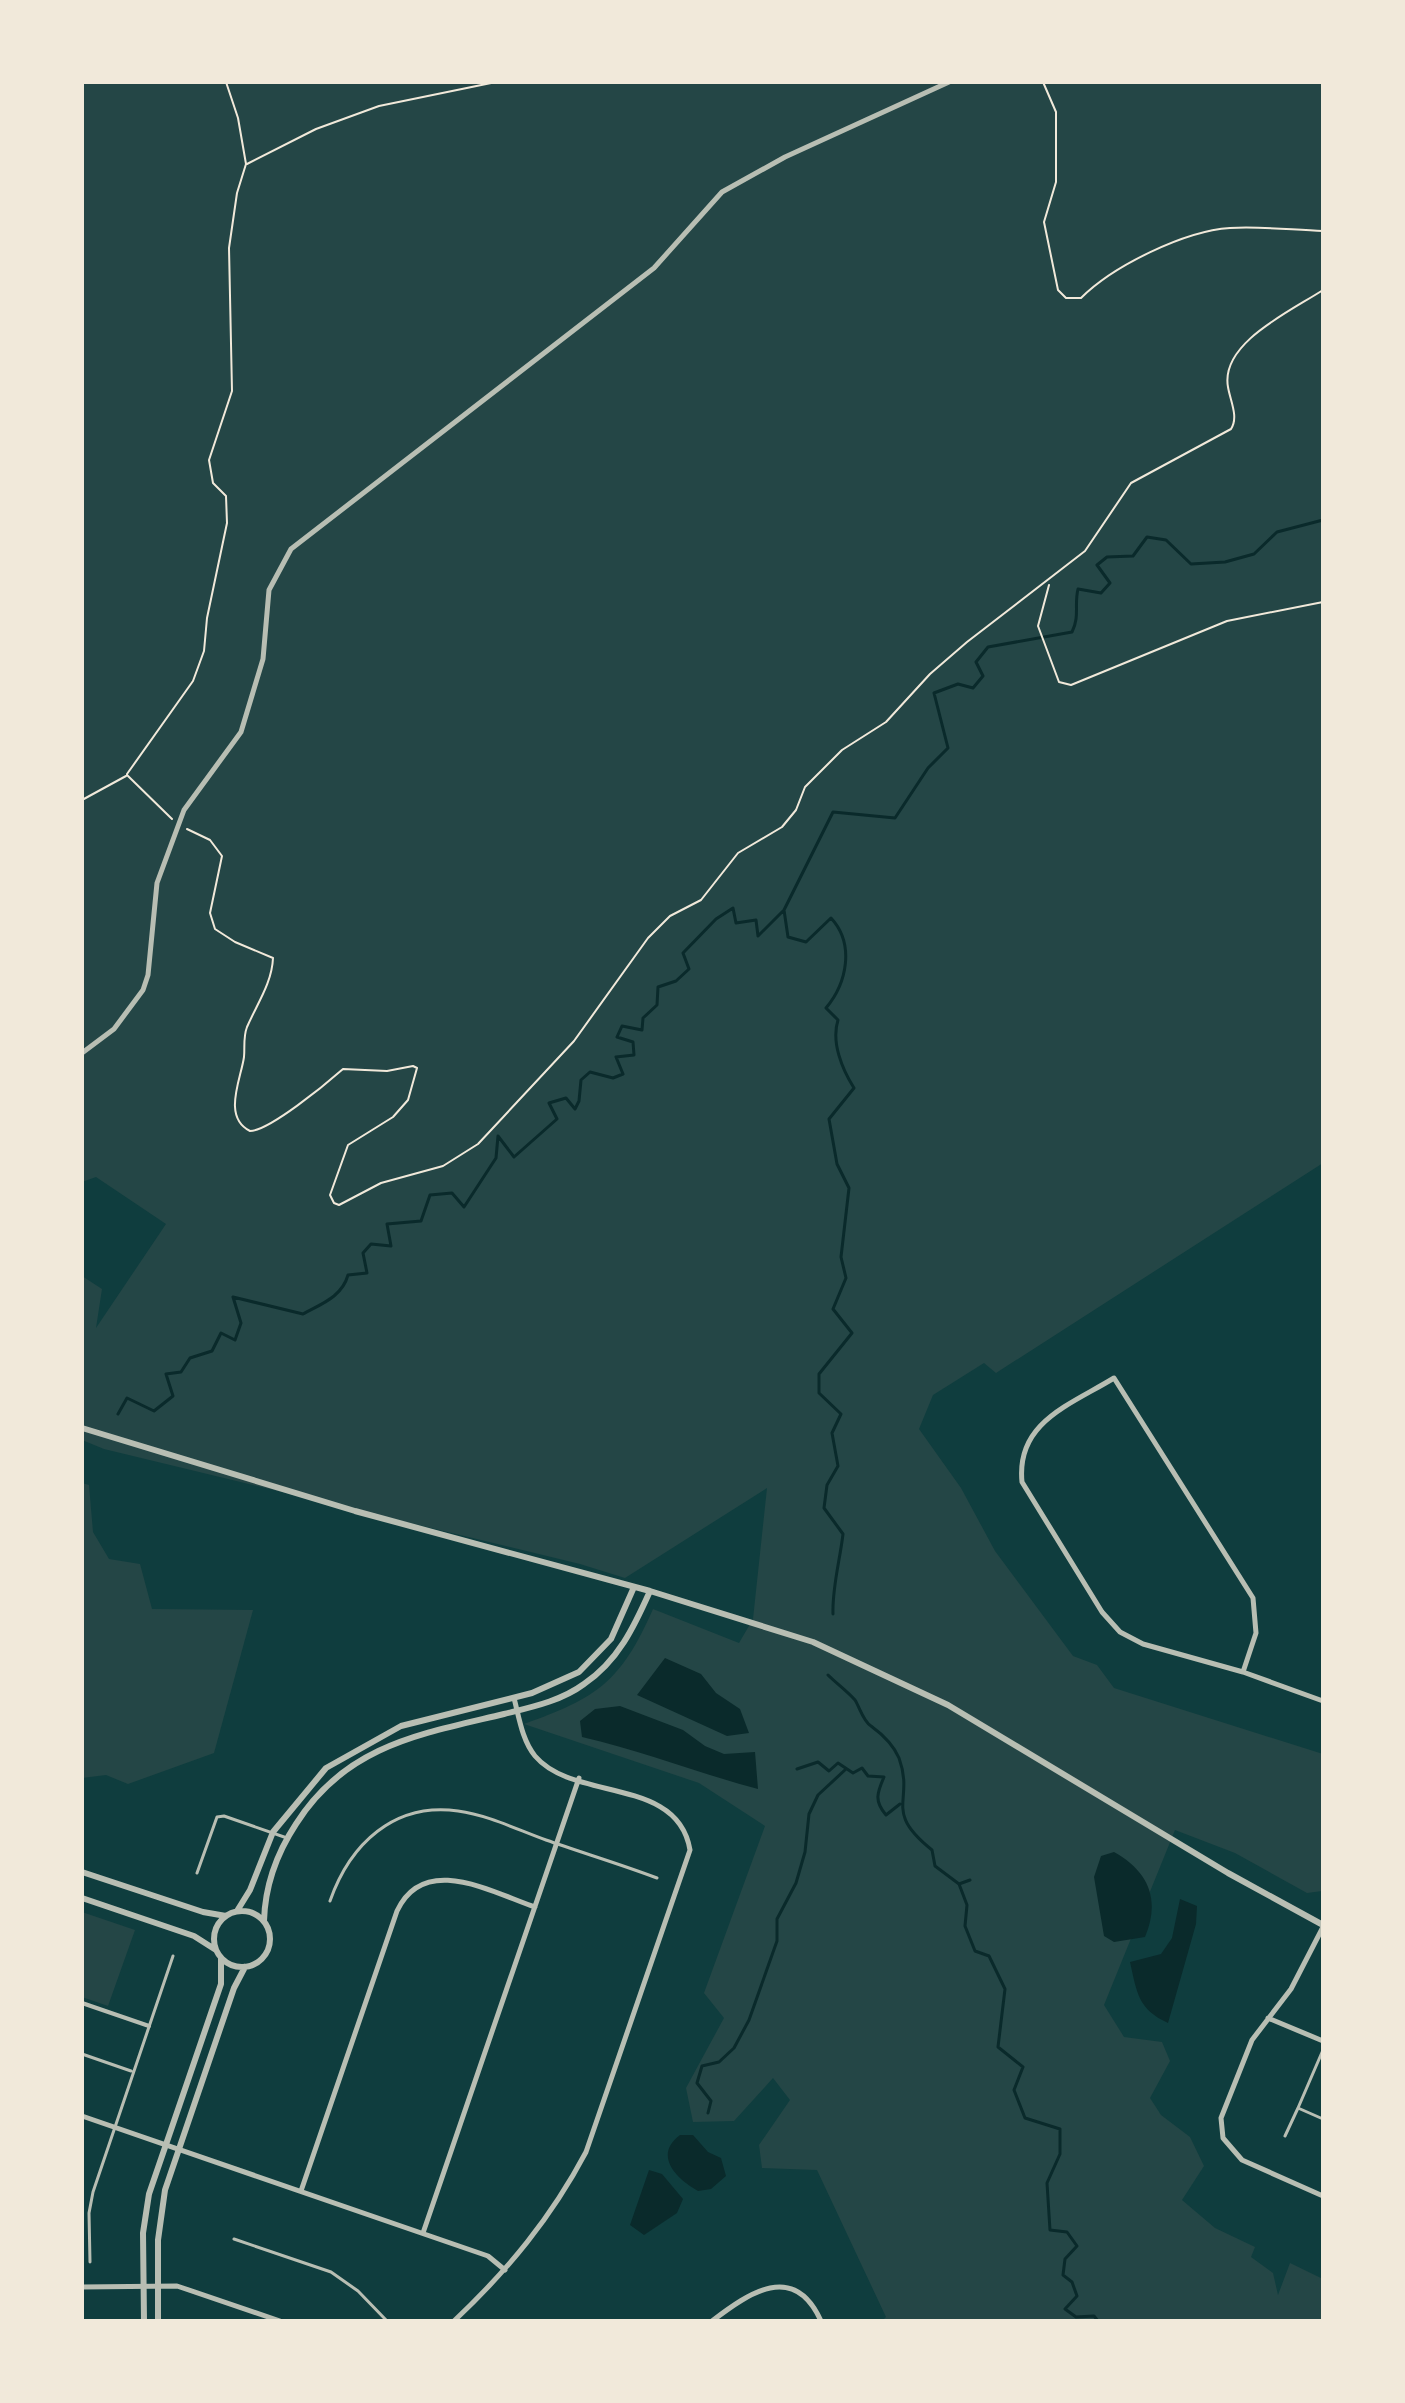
<svg xmlns="http://www.w3.org/2000/svg" width="1405" height="2403" font-family="'Open Sans',sans-serif">
	<style>
		.green { fill: #244646 }
		.water { fill: #0a2a2b }
		.lines { fill: none; stroke-linecap: round; stroke-linejoin: round }
		.stream { stroke: #0a2a2b; stroke-width: 3 }
		.path { stroke: #f1e9da; stroke-width: 2 }
		.service { stroke: #b8beb3; stroke-width: 3 }
		.pedestrian { stroke: #b8beb3; stroke-width: 4 }
		.minor { stroke: #b8beb3; stroke-width: 5 }
		.tertiary { stroke: #b8beb3; stroke-width: 6 }
	</style>
	<rect width="100%" height="100%" fill="#0f3d3e"/>
	<path class="green" d="M82,82H1323V1163L996,1373L984,1363L933,1395L919,1429L961,1488L995,1551L1073,1656L1097,1665L1114,1688L1323,1754L1322,1891L1307,1893L1235,1853L1175,1830L1104,2005L1124,2037L1162,2042L1170,2061L1150,2098L1161,2115L1190,2137L1204,2166L1182,2200L1215,2228L1255,2247L1251,2257L1273,2273L1278,2295L1290,2263L1323,2279V2321H882L886,2317L817,2170L762,2168L759,2145L790,2100L773,2078L734,2121L693,2122L686,2088L724,2018L704,1993L765,1826L699,1783L524,1724C597,1698 621,1682 653,1609L739,1643L753,1619L767,1488L625,1578L580,1564L104,1449L82,1440V1276L102,1289L96,1328L166,1224L96,1177L82,1182Z
		M82,1483L89,1485L93,1532L109,1559L140,1564L152,1609L253,1610L214,1753L128,1784L106,1775L82,1778Z
		M82,1912L135,1930L108,2006L82,1997Z"/>
	<path class="water" d="M665,1658L701,1674L716,1693L740,1709L749,1733L727,1736L637,1695Z
		M620,1706L683,1730L705,1746L724,1754L755,1752L758,1789C698,1773 642,1751 582,1737L580,1721L595,1709Z
		M1114,1852C1148,1871 1161,1899 1145,1937L1114,1942L1104,1936L1094,1877L1101,1856Z
		M1180,1899L1197,1906L1196,1924L1168,2023C1138,2009 1137,1993 1130,1962L1161,1954L1172,1938Z
		M680,2135H693L708,2152L721,2158L726,2176L711,2189L698,2191C676,2179 653,2155 680,2135Z
		M649,2170L662,2174L683,2199L677,2213L644,2235L630,2225Z"/>
	<g class="lines">
		<path class="stream" d="M784,910L788,937L806,942L831,918C855,944 847,983 826,1008L838,1020C831,1042 842,1069 854,1088L829,1119L837,1164L849,1188L841,1257L846,1278L833,1309L852,1333L819,1374V1393L841,1414L832,1433L838,1466L827,1485L824,1508L843,1534C840,1560 832,1588 833,1614
			M118,1414L127,1398L154,1411L173,1396L166,1374L181,1372L190,1358L212,1351L221,1333L235,1340L241,1323L233,1297L303,1314C321,1304 342,1297 348,1275L367,1273L363,1253L371,1244L391,1246L387,1224L421,1221L430,1195L452,1193L464,1207L496,1158L498,1136L514,1157L557,1119L549,1103L566,1098L575,1109L579,1101L581,1080L590,1072L613,1078L623,1074L616,1057L634,1055L633,1042L617,1037L622,1026L642,1030L643,1018L657,1005L658,987L676,981L689,969L683,953L716,919L733,908L736,923L756,920L758,936L784,910L833,812L895,818L928,768L948,748L934,693L958,684L973,688L983,676L976,662L988,647L1072,632C1080,616 1074,605 1078,589L1101,593L1110,583L1097,565L1107,557L1133,556L1147,537L1166,540L1191,564L1225,562L1254,554L1277,532L1323,520
			M828,1675C836,1683 847,1691 855,1700C860,1708 863,1721 871,1726C882,1734 893,1744 899,1758C915,1802 882,1810 932,1850L935,1866L959,1884L967,1905L965,1926L975,1951L989,1956L1005,1989L998,2047L1023,2067L1014,2090L1025,2118L1060,2129V2154L1047,2183L1050,2230L1067,2232L1077,2246L1065,2259L1063,2275L1072,2282L1077,2296L1065,2309L1076,2317L1094,2316L1098,2321
			M797,1769L818,1762L829,1771L838,1763L853,1773L862,1768L868,1776L884,1777C877,1793 874,1801 886,1815L900,1804
			M959,1884L970,1880
			M708,2113L711,2101L697,2083L702,2066L719,2062L734,2048L749,2020L777,1941V1919L796,1883L805,1852L809,1814L818,1795L846,1769"/>
		<path class="path" d="M1043,82L1056,112V182L1044,222L1058,290L1066,298H1081C1113,266 1184,231 1230,228C1261,226 1292,230 1323,231
			M247,164L316,129L379,106L496,82
			M1049,585L1038,626L1059,682L1071,685L1227,621L1323,602
			M127,774L193,681L204,651L207,618L227,523L226,496L213,483L209,460L232,391L229,248L237,193L246,164L238,118L226,82
			M127,775L172,819
			M82,800L126,776
			M187,829L210,840L222,856L210,913L215,929L235,942L273,958C272,983 257,1004 247,1027C243,1037 245,1047 244,1057C241,1079 222,1117 250,1131C269,1131 326,1084 343,1069L387,1071L413,1066L417,1068L408,1100L393,1117L348,1145L330,1195L334,1203L339,1205L381,1183L443,1166L478,1144L574,1041L648,938L670,916L701,900L738,853L782,827L796,810L805,787L842,750L886,722L930,674L967,642L1085,551L1131,483L1231,429C1239,417 1230,400 1228,387C1220,343 1291,311 1323,290"/>
		<path class="service" d="M197,1873L217,1817L224,1816L287,1838
			M330,1901C350,1844 394,1802 458,1811C488,1815 518,1830 546,1840C583,1853 620,1864 657,1878
			M1323,2050L1298,2108L1323,2119
			M82,2054L131,2071
			M1285,2136L1298,2108
			M234,2239L331,2272L358,2291L387,2321
			M90,2262L89,2213L93,2192L173,1956"/>
		<path class="pedestrian" d="M82,2003L149,2026"/>
		<path class="minor" d="M82,1053L114,1029L143,990L148,975L157,883L184,810L241,732L263,659L269,590L291,549L654,268L722,192L785,157L949,82
			M1243,1672L1256,1633L1253,1598L1114,1378C1070,1405 1016,1422 1022,1482L1102,1612L1120,1632L1143,1644L1243,1672L1323,1701
			M1323,1927L1291,1989L1252,2040L1221,2118L1223,2138L1242,2160L1323,2196
			M1268,2018L1323,2041
			M82,2116L488,2256L505,2270
			M301,2191L397,1911C424,1853 491,1892 535,1907
			M423,2233L579,1778
			M82,2287L177,2286L280,2321
			M454,2321C508,2270 551,2218 586,2152L690,1850C678,1776 574,1802 535,1756C522,1740 519,1717 514,1698
			M712,2321C749,2293 794,2261 821,2321"/>
		<path class="tertiary" d="M82,1428L355,1511L650,1591L813,1642L948,1705L1228,1873L1323,1925
			M82,1872L203,1912L226,1916
			M82,1898L194,1936L216,1950
			M214 1939a28 28 0 1 1 56 0a28 28 0 1 1-56 0Z
			M237,1911L250,1890L273,1832L326,1768L401,1726L532,1693L579,1672L611,1639L634,1587
			M264,1921C265,1886 277,1853 296,1824C346,1745 421,1734 504,1714C532,1707 561,1701 584,1684C618,1661 634,1627 650,1591
			M144,2321L143,2233L149,2194L221,1984V1958
			M158,2321V2240L165,2190L234,1988L245,1967"/>
	</g>
	<rect width="1405" height="2403" fill="none" stroke="#f1e9da" stroke-width="168"/>
</svg>
